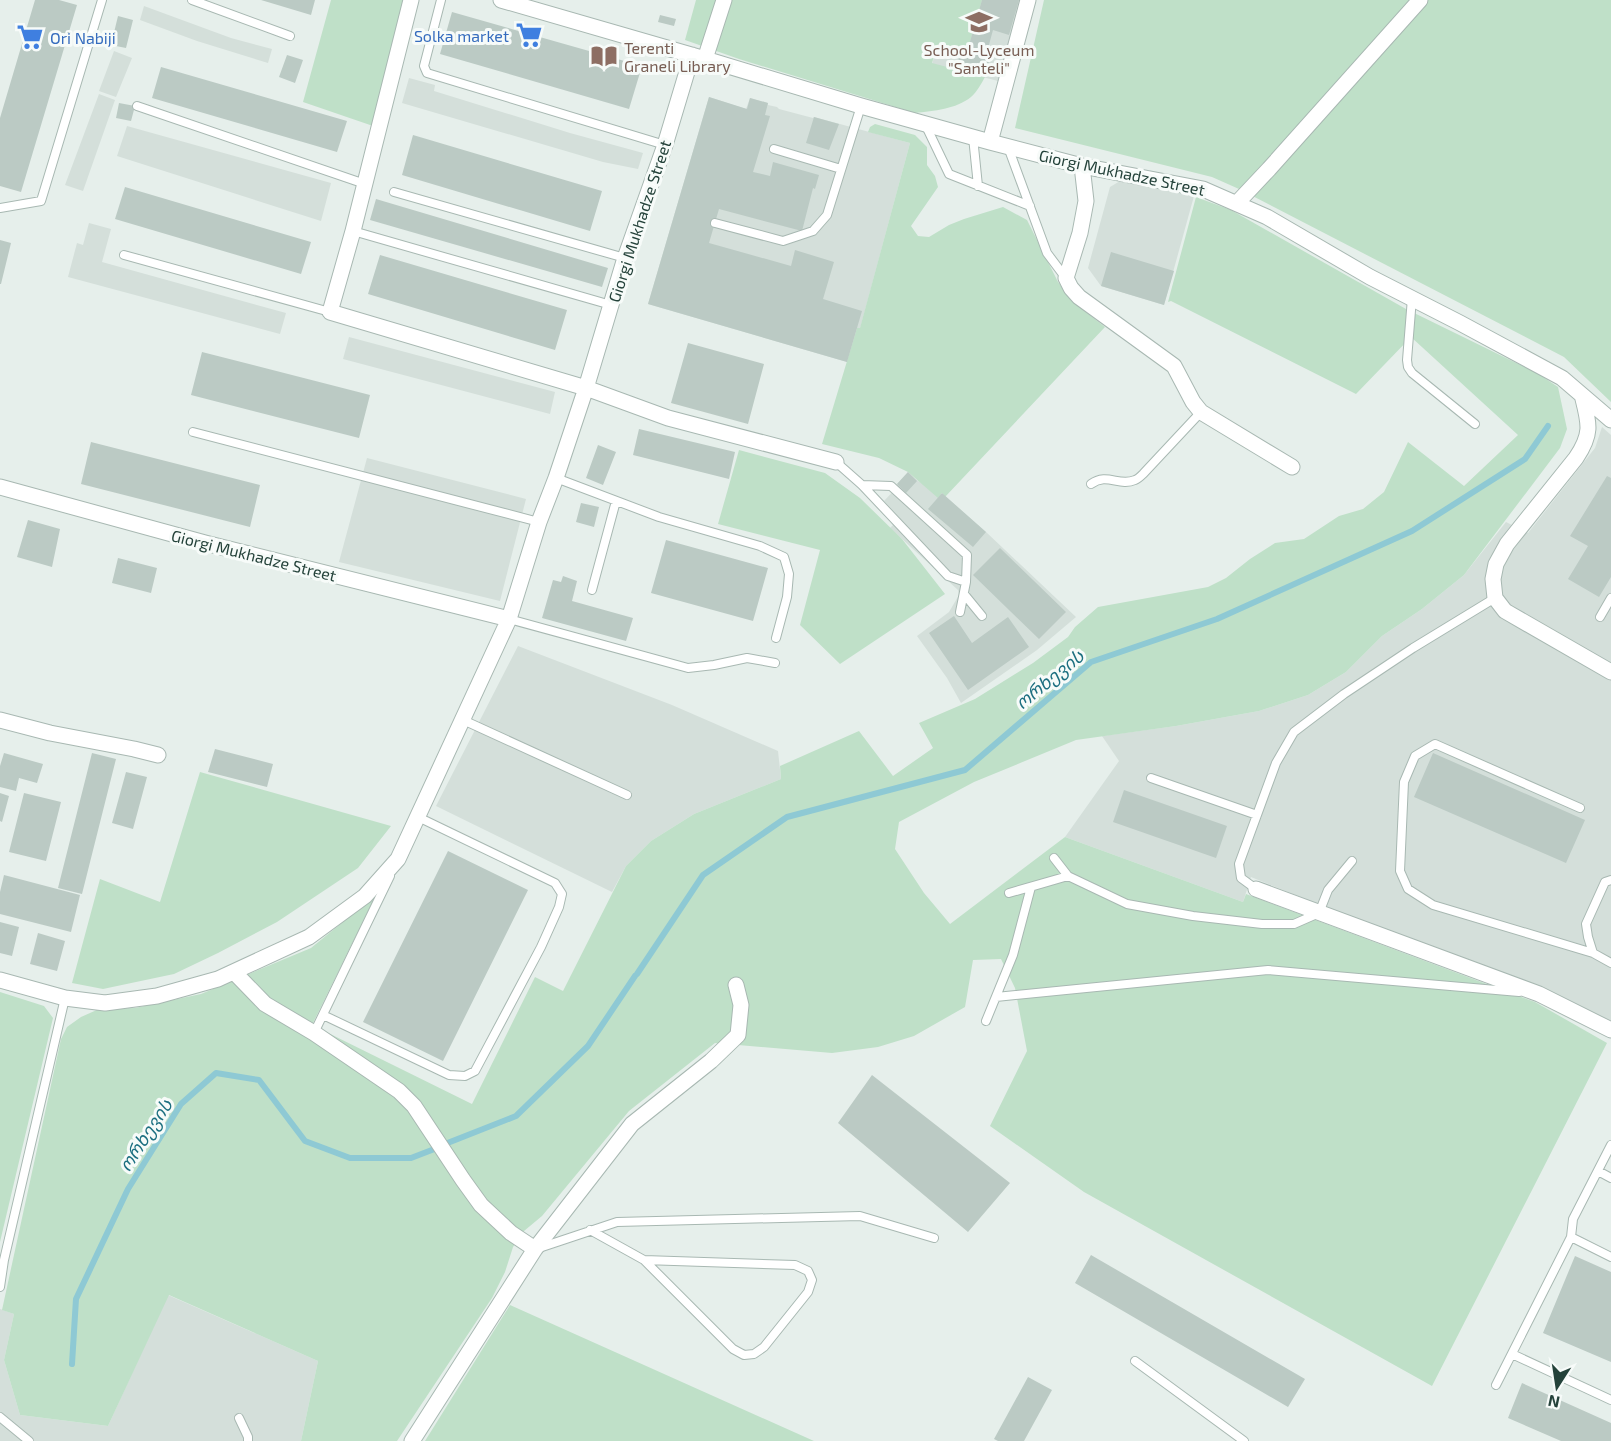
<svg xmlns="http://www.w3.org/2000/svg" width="1611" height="1441" font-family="'Exo 2','Noto Sans Georgian',sans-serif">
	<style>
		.built { fill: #d4dfda }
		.green { fill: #bfe0c8 }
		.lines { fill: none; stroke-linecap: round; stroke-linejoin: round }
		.stream { stroke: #8ec9d4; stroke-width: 6 }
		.building { fill: #bbcac4 }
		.service-casing { stroke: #a8b8b2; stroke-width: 10 }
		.minor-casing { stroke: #a8b8b2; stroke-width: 17 }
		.service { stroke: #fff; stroke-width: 8 }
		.minor { stroke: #fff; stroke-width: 15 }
		.labels { text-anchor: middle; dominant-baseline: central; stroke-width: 6; stroke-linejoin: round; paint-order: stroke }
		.shop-label { font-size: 16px; fill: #366cbe; stroke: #f7fbf9; text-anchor: end }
		.education-label { font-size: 16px; fill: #785e54; stroke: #f7fbf9; text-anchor: start }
		.street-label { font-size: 16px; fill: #24423a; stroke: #f7fbf9 }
		.water-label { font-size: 18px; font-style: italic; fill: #1c6f80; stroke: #f7fbf9 }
	</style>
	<rect width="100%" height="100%" fill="#e6efeb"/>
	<path class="built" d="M952,0H1020L998,81L932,64Z
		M144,6L231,38L272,49L268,63L197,41L140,20Z
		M114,51L132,58L116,97L99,91Z
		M409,78L435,85L434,91L570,133L643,153L638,169L603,162L402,103Z
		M99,94L115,100L83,191L65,185Z
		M709,97L746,109L750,98L768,103V105L777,107L779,109L813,118L814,117L910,143L860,329L857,328L847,362L648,304Z
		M127,126L331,183L321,221L117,156Z
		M1125,178L1194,196L1164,305L1101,286L1088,268L1110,187Z
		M89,223L111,229L102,262L286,313L280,334L68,277L77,243L83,245Z
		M349,337L555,392L550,414L343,359Z
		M1602,427L1611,435V1022L1251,877L1243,902L1065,837L1119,761L1102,736L1176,726L1259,711L1308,695L1346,672L1382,636L1422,609L1464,575L1506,522L1528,533L1595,448Z
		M367,458L526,499L500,601L339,562Z
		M908,472L918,481L946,497L986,532L1076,617L1037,650L961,703L947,678L917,636L949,612L959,595L958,590L890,528L900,518L884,501L898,486L897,484Z
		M518,646L672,705L778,751L781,779L694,814L651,841L626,866L612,892L436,806Z
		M168,1295L318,1361L301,1441H0V1309L14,1314L4,1360L20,1415L108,1426Z"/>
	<path class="green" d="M331,0H407L373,126L303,102Z
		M696,0H982L967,52L938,44L932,63L985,77C981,84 977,92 971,97C956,109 934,111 915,113L739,59L685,40Z
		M1044,0H1611V402L1564,357L1239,189L1212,177L1015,128Z
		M875,124L915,135L927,147V165L935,176L938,187L911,226L918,236L929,237L949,225L964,219L1003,207L1027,220L1058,282L1073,302L1105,327L945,497L942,493L938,498L908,472L879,458L822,444L857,328H860L910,143L868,132L870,127Z
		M1196,197L1231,210L1406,309L1537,373L1558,387L1567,429L1560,448L1464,575L1422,609L1382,636L1346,672L1308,695L1259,711L1176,726L1076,740L974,782L899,822L895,849L924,893L950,924L1065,837L1243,902L1246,894L1535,1002L1607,1043L1432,1386L1084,1192L990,1126L1027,1051L1015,988L1001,959L973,960L965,1007L914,1036L878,1047L832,1053L715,1043L629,1111L542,1216L524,1231L513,1247L505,1272L492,1298L397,1441H301L318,1361L169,1295L108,1426L20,1415L4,1360L14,1314L2,1310L61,1039L67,1027L81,1017L99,1009L135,1008L201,994L311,948L376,895L312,1025L472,1104L535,977L563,991L626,866L651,841L694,814L781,779L780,766L859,731L893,776L933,748L919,723L975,699L1033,663L1068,637L1075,627L1098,607L1208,587L1226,578L1250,559L1275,543L1304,539L1339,516L1363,509L1384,492L1408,442L1464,486L1518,435L1411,337L1356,394L1171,301L1168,302Z
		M739,450L825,473L860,498L902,539L945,594L840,664L800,625L820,550L718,524Z
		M200,772L391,826L358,868L277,922L218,953L174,974L136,982L103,989L72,983L100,879L160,902Z
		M0,992L44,1006L53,1018L0,1242Z
		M510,1305L814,1441H425Z"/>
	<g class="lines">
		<path class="stream" d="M637,974L703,875L787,817L965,770L1091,662L1217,619L1412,531L1525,459L1548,426
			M445,1144L516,1116L588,1046L635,976
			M72,1364L76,1299L128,1189L181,1104L216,1073L259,1080L305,1141L350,1158H411L437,1148"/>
	</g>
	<path class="building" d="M35,0H59L77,5L21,192L0,186V118Z
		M261,0H315L311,15Z
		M982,0H1019L1009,35L993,30L987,52L991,53L985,77L956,70L961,50L967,52Z
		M452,12L642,66L629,109L440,54Z
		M660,15L676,19L674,26L658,22Z
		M118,16L133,20L126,48L111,45Z
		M287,55L303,60L295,83L279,77Z
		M161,67L347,121L337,152L152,98Z
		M709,97L747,109L750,98L768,103L765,115L770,116L753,172L770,176L773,162L819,175L815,189L813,188L802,231L719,209L709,243L791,266L795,250L834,262L823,299L862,311L847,362L648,304Z
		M119,103L135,106L131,121L116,118Z
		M814,117L839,124L829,150L806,143Z
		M413,135L602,191L590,231L402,175Z
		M125,187L311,242L301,274L115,219Z
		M376,199L608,268L602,287L370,220Z
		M0,240L11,243L1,284H0Z
		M1111,252L1174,271L1164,305L1101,286Z
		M380,255L567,310L555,350L368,294Z
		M688,343L764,364L748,424L671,403Z
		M202,352L370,395L359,438L191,395Z
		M639,429L735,452L729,479L633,455Z
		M91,442L260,485L250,527L81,484Z
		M598,445L616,452L603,485L586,478Z
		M908,472L917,481L906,493L897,484Z
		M1607,476L1611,478V577L1599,597L1568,579L1588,546L1570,536Z
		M942,493L986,532L973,547L928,509Z
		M581,503L599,507L594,527L576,522Z
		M28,520L60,529L52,567L17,557Z
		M666,540L768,568L753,621L651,593Z
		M1000,548L1066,612L1039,639L973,575Z
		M118,558L157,568L151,593L112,583Z
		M563,576L577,581L572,601L633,618L626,641L542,618L553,580L561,582Z
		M954,616L972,643L1008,617L1029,647L968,690L929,633Z
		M215,749L273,764L267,787L208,772Z
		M4,753L43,764L37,783L19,778L16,791L0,787V766Z
		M92,753L116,759L82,894L58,888Z
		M1433,753L1585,820L1566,863L1414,797Z
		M126,772L147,777L133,829L112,823Z
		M1124,790L1227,826L1216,858L1113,822Z
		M0,793L9,796L2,822L0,821Z
		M24,793L61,802L46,861L9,852Z
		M448,851L528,890L443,1061L363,1022Z
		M4,875L80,895L71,932L0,914V892Z
		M0,922L19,927L12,956L0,953Z
		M38,933L65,941L57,971L30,964Z
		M872,1075L1010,1183L968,1232L838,1123Z
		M1091,1255L1305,1379L1288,1407L1075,1283Z
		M1575,1256L1611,1272V1362L1543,1333Z
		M1028,1377L1052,1390L1024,1441H998L994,1439Z
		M1522,1383L1611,1423V1441H1561L1508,1418Z"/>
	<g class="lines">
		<g class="service-casing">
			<path id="service" d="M192,0L290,36
				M441,0L424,66L427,73L665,145
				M137,106L365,184
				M926,126L949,174L1030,206
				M973,137L978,186
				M1008,147L1047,253L1065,277
				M774,149L841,169
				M394,192L625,258
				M0,208L41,201L102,0
				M715,223L783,241L813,231L827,215L861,106
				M353,231L611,305
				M124,255L330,312
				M1412,298L1407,360L1408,367L1412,373L1475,424
				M193,432L539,522
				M836,462L862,485L948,576L966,582L967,555L891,486L862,485
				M556,478L659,517L760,546L784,557L789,574L787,597L776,638
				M1091,484C1107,472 1119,487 1135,480C1138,479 1141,476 1143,474L1201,412
				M592,590L616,501
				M964,594L982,616
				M960,612L966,582
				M1600,617L1611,598
				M509,619L688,668L714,665L747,658L775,663
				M463,720L627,795
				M1151,778L1257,815
				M1580,808L1435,744L1415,756L1404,782L1400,871L1408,889L1433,905L1593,953
				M1054,858L1068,876L1127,904L1193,916L1262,924H1294L1319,913L1328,890L1352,861
				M1611,880L1605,882L1586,924L1588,937L1593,953L1611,963
				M1256,889L1241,878L1239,864L1276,763L1294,732L1344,694L1413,648L1495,598
				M1009,893L1068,876
				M996,997L1268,970L1519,992
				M323,1015L449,1075L465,1076L475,1071L541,947L559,907L562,894L555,883L418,817
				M986,1021L1013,955L1031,887
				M314,1033L390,876
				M1611,1145L1573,1219L1571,1237L1611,1257
				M1598,1171L1611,1178
				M590,1230L644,1260L733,1349L744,1355L754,1354L764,1347L808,1292L812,1280L808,1271L795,1265L644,1260
				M539,1248L617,1222L860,1216L934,1238
				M0,1287L4,1260L65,998
				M1512,1354L1611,1400
				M1135,1361L1244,1441
				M1496,1385L1571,1237
				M0,1417L29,1441
				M239,1418L248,1437V1441"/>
		</g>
		<g class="minor-casing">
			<path id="minor" d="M411,0L353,231L330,312L586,388L668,418L836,462
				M501,0L705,59L861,106L990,142L1082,166L1203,189L1267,217L1370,277L1460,323L1562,378L1611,420
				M705,59L724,0
				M990,142L1028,0
				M1082,166L1086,201L1080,233L1066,278L1071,288L1079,297L1174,366L1193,402L1201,412L1292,467
				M1237,203L1269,169L1420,0
				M1582,395C1589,423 1593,433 1576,458L1507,544L1496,564L1493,579L1495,598L1505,611L1611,672
				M0,487L205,543L509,619
				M0,720L50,733L134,749L158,755
				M1256,889L1539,994L1611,1030
				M234,972L265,1004L314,1033L399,1091L414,1106L463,1180L481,1205L511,1233L535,1249
				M0,980L65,998L105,1003L157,996L218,979L309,937L365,896L398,859L509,619L539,522L556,478L586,388L625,258L665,145L692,55
				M412,1441L535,1249L632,1124L711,1061L738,1035L741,1005L736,985"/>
		</g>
		<use href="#service" class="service"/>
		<use href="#minor" class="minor"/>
	</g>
	<defs>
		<g id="school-bare" transform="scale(2.07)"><path d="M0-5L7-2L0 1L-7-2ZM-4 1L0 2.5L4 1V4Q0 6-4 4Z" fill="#8d6e63" stroke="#f7fbf9" stroke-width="2.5" paint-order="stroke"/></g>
		<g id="supermarket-bare" transform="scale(2.07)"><path d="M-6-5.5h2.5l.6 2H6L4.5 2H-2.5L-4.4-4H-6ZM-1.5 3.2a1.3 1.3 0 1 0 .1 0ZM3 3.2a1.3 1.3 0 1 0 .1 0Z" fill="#3f7fe0" stroke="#f7fbf9" stroke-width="2.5" paint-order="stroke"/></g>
		<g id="library-bare" transform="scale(2.07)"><path d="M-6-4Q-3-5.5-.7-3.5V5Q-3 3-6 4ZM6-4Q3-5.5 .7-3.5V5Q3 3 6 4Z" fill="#8d6e63" stroke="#f7fbf9" stroke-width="2.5" paint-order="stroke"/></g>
	</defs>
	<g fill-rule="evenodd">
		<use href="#school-bare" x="979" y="22"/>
		<use href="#supermarket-bare" x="529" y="35"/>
		<use href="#supermarket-bare" x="30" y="37"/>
		<use href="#library-bare" x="604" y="56"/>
	</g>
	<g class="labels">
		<g class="shop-label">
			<text x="509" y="35">Solka market</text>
			<text x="50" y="37" text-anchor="start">Ori Nabiji</text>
		</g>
		<g class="education-label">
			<text x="624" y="47">Terenti<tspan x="624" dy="18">Graneli Library</tspan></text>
			<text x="979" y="49" text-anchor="middle">School-Lyceum<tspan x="979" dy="18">"Santeli"</tspan></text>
		</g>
		<g class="street-label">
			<text transform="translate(1122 172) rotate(12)">Giorgi Mukhadze Street</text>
			<text transform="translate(639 221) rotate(-72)">Giorgi Mukhadze Street</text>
			<text transform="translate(254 555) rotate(14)">Giorgi Mukhadze Street</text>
		</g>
		<g class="water-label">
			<text transform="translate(1049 679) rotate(-39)">ორხევის</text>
			<text transform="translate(145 1135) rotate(-57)">ორხევის</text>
		</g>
	</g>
	<g transform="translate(1557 1387) rotate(192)" stroke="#f7fbf9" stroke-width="4.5" paint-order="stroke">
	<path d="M0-4.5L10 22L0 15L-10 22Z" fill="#24423a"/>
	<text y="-9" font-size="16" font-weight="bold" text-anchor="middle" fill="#24423a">N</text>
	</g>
</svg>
